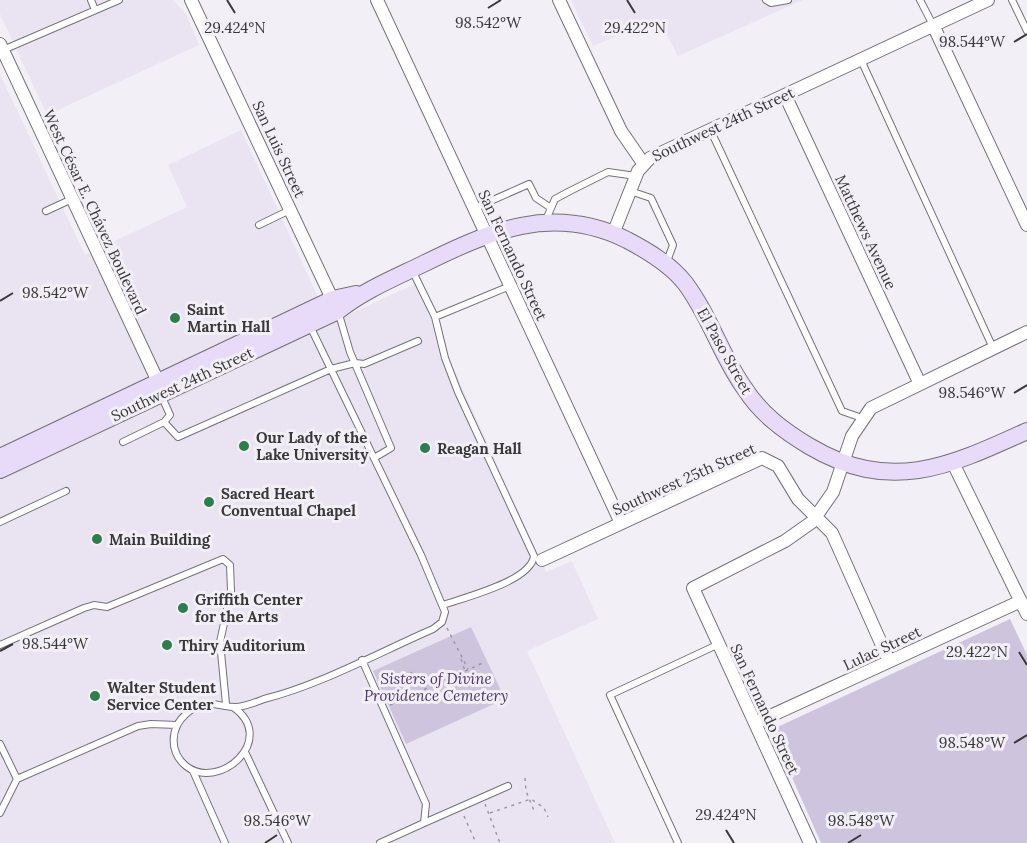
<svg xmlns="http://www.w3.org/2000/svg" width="1027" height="843" font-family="Lora,serif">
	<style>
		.built { fill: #eae4f2 }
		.green { fill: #cfc4de }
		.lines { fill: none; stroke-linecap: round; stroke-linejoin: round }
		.service-casing { stroke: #747278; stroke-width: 8 }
		.minor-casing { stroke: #747278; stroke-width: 14 }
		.secondary-casing { stroke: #747278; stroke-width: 18 }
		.path { stroke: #9c9a9f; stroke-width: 1.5; stroke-dasharray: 3 4.5; stroke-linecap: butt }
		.service { stroke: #fff; stroke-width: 6 }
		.minor { stroke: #fff; stroke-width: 12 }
		.secondary { stroke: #e8dbf9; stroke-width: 16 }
		.ticks { fill: none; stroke: #39383b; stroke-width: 2 }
		.poi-dot { fill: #2e7d4d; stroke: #f2eff6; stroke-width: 2 }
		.labels { text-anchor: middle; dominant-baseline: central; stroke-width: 6; stroke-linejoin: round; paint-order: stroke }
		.street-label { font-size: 15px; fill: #39383b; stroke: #f2eff6 }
		.poi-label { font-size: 15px; font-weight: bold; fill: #39383b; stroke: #f2eff6; text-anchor: start }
		.park-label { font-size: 15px; font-style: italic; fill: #4c3568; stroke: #f2eff6 }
		.ticks-label { font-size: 15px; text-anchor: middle; fill: #39383b; stroke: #f2eff6; stroke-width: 6; stroke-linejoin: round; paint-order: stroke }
	</style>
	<rect width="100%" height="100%" fill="#f2eff6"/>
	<path class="built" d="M0,0H173L186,14L199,45L47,115L0,14Z
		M571,0H803L678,56L658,19L593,46Z
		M0,74L85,255L187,207L168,165L241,130L330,323L415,284L546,572L572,561L598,619L527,651L615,843H0Z"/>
	<path class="green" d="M1010,619L1027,655V843H821L771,730Z
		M471,627L505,699L406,744L373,671Z"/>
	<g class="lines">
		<g class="service-casing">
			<path id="service" d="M91,0L95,10
				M766,0L771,3L788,0
				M920,0L933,25
				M1012,0L1027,31
				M3,50L119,0
				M861,60L993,348
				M710,129L842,411L862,418
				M630,191L651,198L673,245L666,264
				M475,208L529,184L536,198L551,208
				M46,211L72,199
				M545,222L555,199L570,191L608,172L636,176
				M259,225L290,210
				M412,270L435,317L510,286
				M338,311L350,352L391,448L374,458
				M435,317L445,358L458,392L534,556C531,581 466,597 443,605
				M164,422L178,437L331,369L355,363L364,364L418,341
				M123,442L164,422L170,415L161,395
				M0,522L66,491
				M0,645L84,608L94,605L107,607L223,559L230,565L231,591L220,642L226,704
				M362,660L426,804L424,823L380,843
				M233,707C279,739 219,792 186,766C169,752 170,728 186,714C206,697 214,706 233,707C242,708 256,702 264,699C320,685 380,652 433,629L442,622L445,612L421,555L309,324
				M0,744L17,779L138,726L151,724L177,725
				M245,752L288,843
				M193,771L225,843
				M0,813L17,779
				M424,823L508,786
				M678,843L610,695L719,644"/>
		</g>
		<g class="minor-casing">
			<path id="minor" d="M191,0L335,305
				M377,0L621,523
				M559,0L621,131L643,163
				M933,25L1027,225
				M0,44L161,388
				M785,95L919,382
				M613,234L638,171L650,158L988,0
				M953,463L1027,614
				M542,560L762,458L778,466L798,499L832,533L889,661
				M755,723L1021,601
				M810,843L693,588L785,541L812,522L833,492L852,436L871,408L1027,332"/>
		</g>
		<g class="secondary-casing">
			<path id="secondary" d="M0,457L333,299L356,294
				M0,470L338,311C363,291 392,279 421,265C490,231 552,203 627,240C648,251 670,264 685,283C710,316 721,356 745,389C761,414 784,431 809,446C890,494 948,467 1027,431"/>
		</g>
		<path class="path" d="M447,628L468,669
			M461,659L465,671
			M405 676a4 4 0 1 1 8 0a4 4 0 1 1-8 0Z
			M396,691L403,688L407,696
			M390,705L485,662
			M525,778L526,791L535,813
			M485,804L500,843
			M490,813L531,799L544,808L548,817
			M464,816L476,843"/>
		<use href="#service" class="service"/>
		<use href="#minor" class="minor"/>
		<use href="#secondary" class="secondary"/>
	</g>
	<path class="ticks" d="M227,0L235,13M627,0L635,13M488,8L501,0M1014,42L1027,34M0,301L13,293M1014,393L1027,385M0,651L13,644M1019,652L1027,665M1014,743L1027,735M726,830L734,843M265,843L277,835M848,843L861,835"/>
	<g class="poi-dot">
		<circle cx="175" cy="318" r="6"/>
		<circle cx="244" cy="446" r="6"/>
		<circle cx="425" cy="448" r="6"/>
		<circle cx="209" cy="502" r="6"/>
		<circle cx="97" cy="539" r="6"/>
		<circle cx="183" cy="608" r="6"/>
		<circle cx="167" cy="645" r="6"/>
		<circle cx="95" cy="696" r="6"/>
	</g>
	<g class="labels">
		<g class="street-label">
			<text transform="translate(723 124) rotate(-25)">Southwest 24th Street</text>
			<text transform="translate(279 149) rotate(65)">San Luis Street</text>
			<text transform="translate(95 212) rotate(65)">West César E. Chávez Boulevard</text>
			<text transform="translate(866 232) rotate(65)">Matthews Avenue</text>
			<text transform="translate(513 255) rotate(65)">San Fernando Street</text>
			<text transform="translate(725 351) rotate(61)">El Paso Street</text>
			<text transform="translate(182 384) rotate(-25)">Southwest 24th Street</text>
			<text transform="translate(684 479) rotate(-24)">Southwest 25th Street</text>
			<text transform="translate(882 648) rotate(-25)">Lulac Street</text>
			<text transform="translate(765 709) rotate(65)">San Fernando Street</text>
		</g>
		<g class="poi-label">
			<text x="187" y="309">Saint<tspan x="187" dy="17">Martin Hall</tspan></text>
			<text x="256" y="437">Our Lady of the<tspan x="256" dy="17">Lake University</tspan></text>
			<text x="437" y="448">Reagan Hall</text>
			<text x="221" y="493">Sacred Heart<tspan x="221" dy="17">Conventual Chapel</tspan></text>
			<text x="109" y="539">Main Building</text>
			<text x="195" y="599">Griffith Center<tspan x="195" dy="17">for the Arts</tspan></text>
			<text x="179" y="645">Thiry Auditorium</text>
			<text x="107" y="687">Walter Student<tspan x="107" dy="17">Service Center</tspan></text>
		</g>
		<g class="park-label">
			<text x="436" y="678">Sisters of Divine<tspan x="436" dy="17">Providence Cemetery</tspan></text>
		</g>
	</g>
	<g class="ticks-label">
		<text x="488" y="28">98.542°W</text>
		<text x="235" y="33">29.424°N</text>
		<text x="635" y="33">29.422°N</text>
		<text x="972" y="47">98.544°W</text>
		<text x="55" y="298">98.542°W</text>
		<text x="972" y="398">98.546°W</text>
		<text x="55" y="649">98.544°W</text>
		<text x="977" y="657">29.422°N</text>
		<text x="972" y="748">98.548°W</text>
		<text x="726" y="820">29.424°N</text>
		<text x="277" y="826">98.546°W</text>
		<text x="861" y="826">98.548°W</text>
	</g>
</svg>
